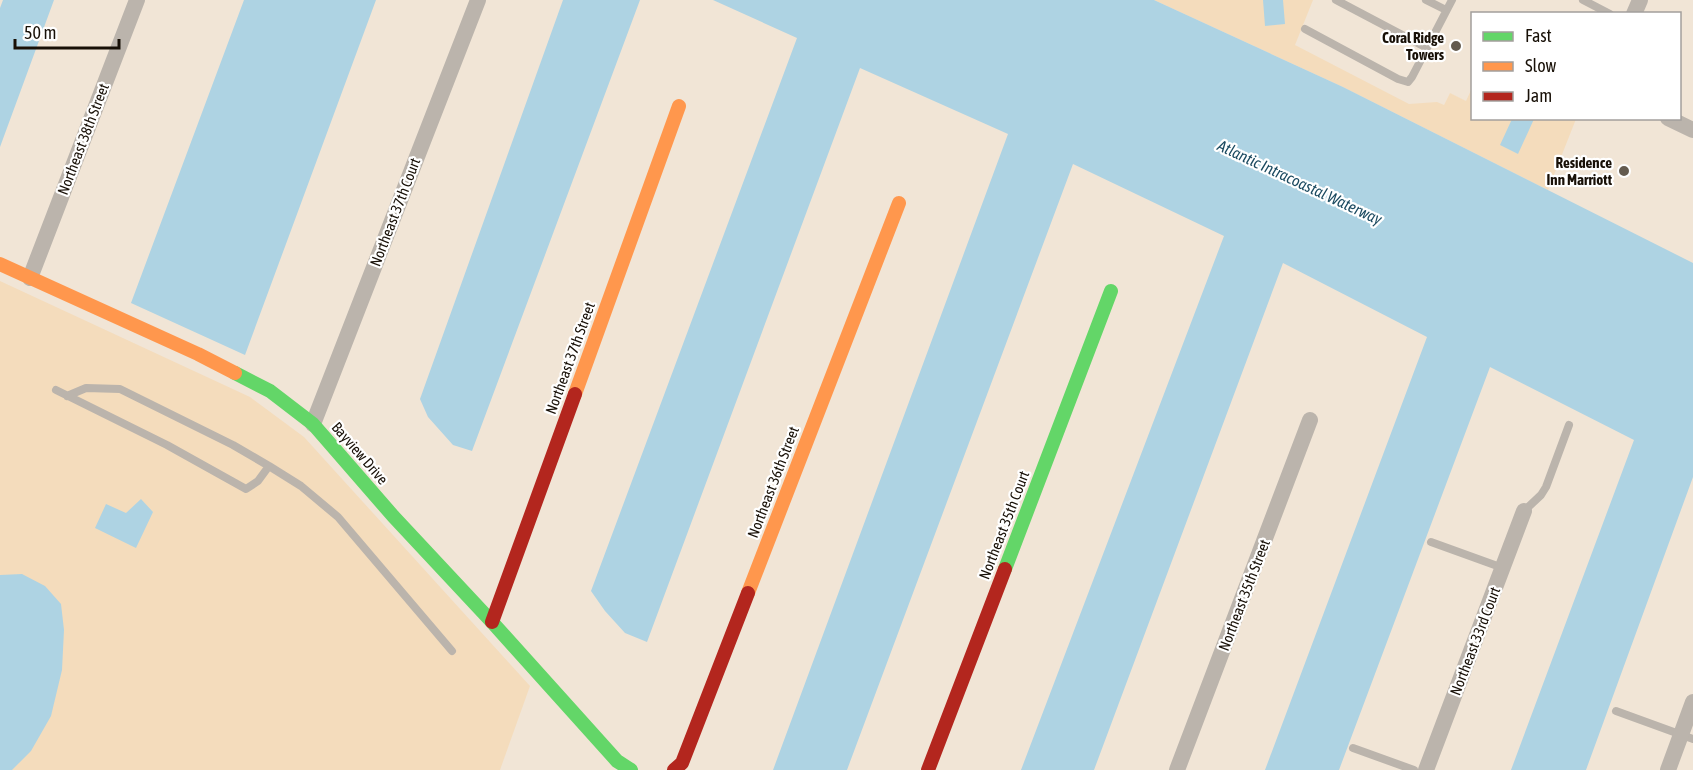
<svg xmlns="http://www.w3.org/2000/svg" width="1693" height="770" font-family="'Asap Condensed',sans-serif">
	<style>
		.green { fill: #f4dcbc }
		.water { fill: #aed3e3 }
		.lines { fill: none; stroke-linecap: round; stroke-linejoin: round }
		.lane { stroke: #bbb4ac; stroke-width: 8 }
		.street { stroke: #bbb4ac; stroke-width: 16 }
		.fast { stroke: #63d668; stroke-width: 14 }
		.slow { stroke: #ff974d; stroke-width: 14 }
		.jam { stroke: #b3261e; stroke-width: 14 }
		.poi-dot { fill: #645b4f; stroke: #fff; stroke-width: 2 }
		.labels { text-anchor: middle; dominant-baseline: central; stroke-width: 4.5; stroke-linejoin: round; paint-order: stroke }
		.poi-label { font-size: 15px; font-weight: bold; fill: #181007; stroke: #fff; text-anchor: end }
		.street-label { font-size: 15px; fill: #181007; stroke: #fff }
		.water-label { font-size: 16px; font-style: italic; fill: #1b4a60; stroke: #fff }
	</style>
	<rect width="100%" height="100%" fill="#f1e5d6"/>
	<path class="green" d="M1154,0H1313L1295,45L1409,104L1437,102L1444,105L1450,93L1466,101L1472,88V118L1576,119L1548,190L1343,87Z
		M0,281L250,397L304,437L530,686L500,770H0Z"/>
	<path class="water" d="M3,0H54L0,147V8Z
		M244,0H376L245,355L131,303Z
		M563,0H640L472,451L453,445L428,417L420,399Z
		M713,0H1154L1343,87L1693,263V477L1586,770H1511L1634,440L1490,367L1339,770H1265L1427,337L1283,263L1094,770H1021L1224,236L1073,164L847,770H773L1008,134L860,68L647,642L625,633L605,611L591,591L797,38Z
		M1263,0H1283L1285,24L1265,26Z
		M1512,119H1534L1518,154L1500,145Z
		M141,499L153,512L136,548L95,528L106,504L126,513Z
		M22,574L45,586L61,604L64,630L62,670L51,716L31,751L12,770H0V575Z"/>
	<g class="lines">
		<path class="lane" d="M1336,0L1427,48
			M1426,0L1446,10
			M1583,0L1610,14
			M1305,29L1398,79L1408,82L1412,77L1452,0
			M56,390L167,445L246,489L258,481L269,466L301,486L338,517L452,651
			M67,396L86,388L120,389L233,445L269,466
			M1524,511L1541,495L1546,487L1569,425
			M1431,542L1503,568
			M1616,711L1693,739
			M1353,748L1414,770"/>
		<path class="street" d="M1634,14L1640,0
			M1668,118L1693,130
			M30,278L137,0
			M313,424L478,0
			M1177,770L1310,420
			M1426,770L1524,511
			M1668,770L1693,702"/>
		<path class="fast" d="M235,373L270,391L313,424L393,516L492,622L617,761L631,770
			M1005,569L1111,291"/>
		<path class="slow" d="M0,264L198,354L235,373
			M575,394L679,106
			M748,593L899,203"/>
		<path class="jam" d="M492,622L575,394
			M674,770L682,763L748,593
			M928,770L1005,569"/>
	</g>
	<g class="poi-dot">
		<circle cx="1456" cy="46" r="6"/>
		<circle cx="1624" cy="171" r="6"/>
	</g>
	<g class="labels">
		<g class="poi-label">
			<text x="1444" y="37">Coral Ridge<tspan x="1444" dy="17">Towers</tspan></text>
			<text x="1612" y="162">Residence<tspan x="1612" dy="17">Inn Marriott</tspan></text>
		</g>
		<g class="street-label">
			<text transform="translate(83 139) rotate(-69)">Northeast 38th Street</text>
			<text transform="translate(395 212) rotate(-69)">Northeast 37th Court</text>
			<text transform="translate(570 358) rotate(-70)">Northeast 37th Street</text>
			<text transform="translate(360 453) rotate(49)">Bayview Drive</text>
			<text transform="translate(773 482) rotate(-69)">Northeast 36th Street</text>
			<text transform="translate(1004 525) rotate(-69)">Northeast 35th Court</text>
			<text transform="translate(1244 595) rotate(-69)">Northeast 35th Street</text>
			<text transform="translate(1475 641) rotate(-69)">Northeast 33rd Court</text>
		</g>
		<g class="water-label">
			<text transform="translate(1300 182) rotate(25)">Atlantic Intracoastal Waterway</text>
		</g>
	</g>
	<rect x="1471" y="12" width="210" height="108" fill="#ffffff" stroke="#a39f9c" stroke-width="1.5"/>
	<rect x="1483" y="32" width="30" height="9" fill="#63d668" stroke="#a39f9c" stroke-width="1.5"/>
	<text x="1525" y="42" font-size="18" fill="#181007">Fast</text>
	<rect x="1483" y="62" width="30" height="9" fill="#ff974d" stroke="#a39f9c" stroke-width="1.5"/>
	<text x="1525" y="72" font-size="18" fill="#181007">Slow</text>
	<rect x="1483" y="92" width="30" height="9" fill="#b3261e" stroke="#a39f9c" stroke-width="1.5"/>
	<text x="1525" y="102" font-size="18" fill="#181007">Jam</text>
	<path d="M15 39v9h104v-9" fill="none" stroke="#181007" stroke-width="3"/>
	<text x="24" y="39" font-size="18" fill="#181007" stroke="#ffffff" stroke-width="4.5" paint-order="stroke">50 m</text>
</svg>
